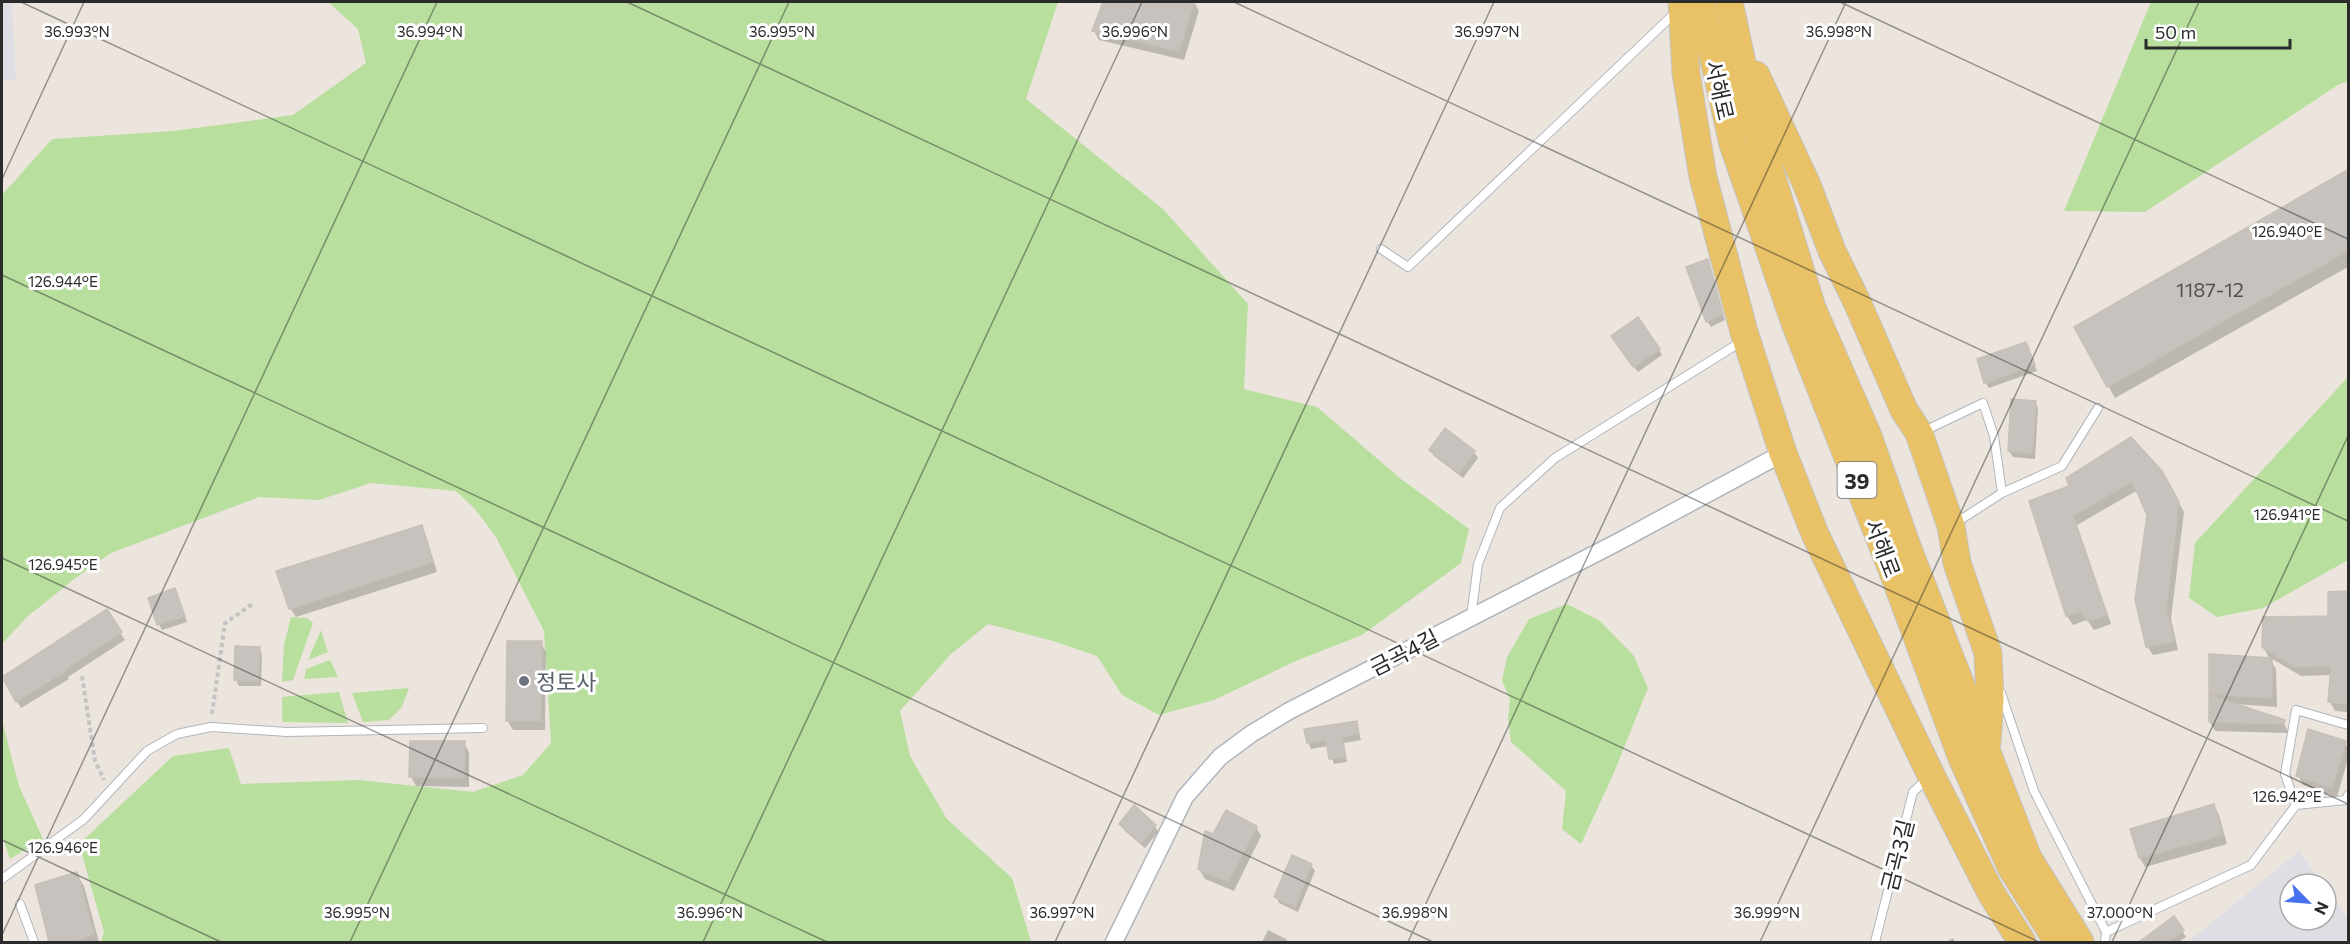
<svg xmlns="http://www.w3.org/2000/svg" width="2350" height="944" font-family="Commissioner,'Noto Sans KR',sans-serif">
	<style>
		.industrial { fill: #dfdee5 }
		.green { fill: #b8df9d }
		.shadow { fill: #0003 }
		.building { fill: #c7c2bd; stroke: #c7c0b7; stroke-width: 1.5 }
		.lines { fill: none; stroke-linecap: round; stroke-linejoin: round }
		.lane-casing { stroke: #b1b5bd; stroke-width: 10 }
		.street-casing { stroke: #b1b5bd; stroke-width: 19 }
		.primary-casing { stroke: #c4c4c4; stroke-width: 29 }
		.path { stroke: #c4c4c4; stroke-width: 4; stroke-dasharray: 4.5 3; stroke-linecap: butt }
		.lane { stroke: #fff; stroke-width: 8 }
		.street { stroke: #fff; stroke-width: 16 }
		.primary { stroke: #e9c166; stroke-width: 27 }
		.ticks { fill: none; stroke: #2b2b2b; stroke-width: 1.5; stroke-opacity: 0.45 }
		.worship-dot { fill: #6b7280; stroke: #fff; stroke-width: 2 }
		.labels { text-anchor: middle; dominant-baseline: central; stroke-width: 6; stroke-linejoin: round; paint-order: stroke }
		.number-label { font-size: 20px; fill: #525150 }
		.shield { fill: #fff; stroke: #6b6b6b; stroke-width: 1.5 }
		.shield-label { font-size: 21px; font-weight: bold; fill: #2b2b2b }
		.street-label { font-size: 22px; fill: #2b2b2b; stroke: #fff }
		.worship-label { font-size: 22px; fill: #5b616d; stroke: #fff; text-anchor: start }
		.ticks-label { font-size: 15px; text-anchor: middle; fill: #2b2b2b; stroke: #fff; stroke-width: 6; stroke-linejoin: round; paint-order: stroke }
	</style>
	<rect width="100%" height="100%" fill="#ece5de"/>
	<path class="industrial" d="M2,2H12L16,80L2,81Z
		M2299,851L2323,884H2290V920H2326V888L2348,919V942H2188Z"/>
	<path class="green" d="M328,2H1058L1026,99L1163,209L1248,304L1244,389L1317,407L1401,479L1469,529L1461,563L1362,635L1298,660L1214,700L1159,715L1122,695L1097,656L1053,641L988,624L951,654L900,711L910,756L947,819L1012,878L1031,942H101L104,932L79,844L173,756L229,748L241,784L359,780L473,792L523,775L551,743L544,631L496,537L475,509L456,491L371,483L319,500L259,497L111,553L73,580L27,617L2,644V195L52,139L173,131L293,115L366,63L358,29Z
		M2151,2H2348V81L2338,85L2145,212L2064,211Z
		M2348,377V560L2263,608L2217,617L2189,598L2195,543Z
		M1567,604L1600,621L1634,656L1648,688L1613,775L1581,844L1562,829L1566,791L1511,742L1508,719L1510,700L1502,680L1507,657L1529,619Z
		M291,617L307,618L313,623L293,680L282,682L284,645Z
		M321,630L328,652L308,660Z
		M330,660L338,677L304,679L306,669Z
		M409,688L402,707L389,720L363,722L352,693Z
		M339,692L348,723L282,722V697Z
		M2,720L19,786L43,839L10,859L2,835Z"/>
	<path class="shadow" d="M1105,2H1194L1199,11L1184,60L1099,40L1094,31Z
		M2348,171V267L2115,398L2076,328Z
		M1708,261L1725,320L1711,327L1707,321Z
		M1616,342L1659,350L1662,355L1638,372Z
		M2029,350L2037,371L1989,388L1985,382Z
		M2035,402L2038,408L2035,459L2013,457L2009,451Z
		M1431,451L1474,452L1478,458L1463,478L1434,456Z
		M2161,471L2184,512L2171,619L2178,650L2153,655L2147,646L2148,515L2138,490L2077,525L2111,624L2094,630L2087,620L2073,625L2067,616L2031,502Z
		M421,527L426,536L437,572L296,617L290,608Z
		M175,590L187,622L162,630L159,624Z
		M2348,593V712L2335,711L2330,702L2332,675L2301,676L2269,657L2276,669L2277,707L2235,704L2283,722L2289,733L2215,731L2210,722L2213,698L2210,694L2270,659L2263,647L2330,617Z
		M120,633L125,640L68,677L69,679L21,708L3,678Z
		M541,643L546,652L545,730H513L507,720Z
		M259,648L262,654L261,686H239L236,680Z
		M1356,723L1361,740L1344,743L1347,762L1334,764L1328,746L1311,749L1308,743L1306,730Z
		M411,742L464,743L469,752V787L416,786L411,777Z
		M2345,743L2348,748V759L2337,797L2303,785L2298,775Z
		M2213,806L2219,815L2227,844L2145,867L2140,858L2132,830Z
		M1121,824L1155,826L1158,832L1145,848L1124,830Z
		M1256,827L1261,836L1234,891L1205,879L1199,869L1213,836Z
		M1311,865L1315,871L1298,912L1279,903L1276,897Z
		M76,873L84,886L99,942H50L37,886Z
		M1268,930L1286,939L1288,942H1262Z
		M2182,931L2186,937L2179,942H2150L2147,938Z
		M1953,938L1955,942H1946Z"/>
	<path class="building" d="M1103,2H1194L1179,51L1092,31Z
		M2349,169V250L2107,387L2074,327Z
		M1708,259L1723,314L1706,322L1686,267Z
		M1638,317L1660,349L1633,367L1611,336Z
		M2026,342L2035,365L1984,383L1977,359Z
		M2011,399L2036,401L2032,453L2008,451Z
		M1445,428L1475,451L1459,473L1429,450Z
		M2131,437L2162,471L2179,502L2166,608L2174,641L2146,647L2135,600L2147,515L2132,481L2073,516L2107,615L2088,621L2081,611L2066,616L2029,501L2069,486L2066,478Z
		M422,525L433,562L289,609L276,571Z
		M175,588L185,616L157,625L148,598Z
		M2349,591V704L2328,702L2331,666L2295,667L2262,647L2263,617L2328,616V592Z
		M107,609L122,632L65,669L66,671L16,702L2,677Z
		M507,641H542L541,721H506Z
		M235,646L260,647L258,681L234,680Z
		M2209,654L2272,658V698L2209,694Z
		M2209,695L2285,720L2284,724L2209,722Z
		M1357,721L1359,734L1342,737L1345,757L1329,759L1326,740L1307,743L1304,729Z
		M2308,729L2346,741L2332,788L2296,776Z
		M410,741H465L464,778L409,777Z
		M2214,804L2223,835L2139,858L2130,829Z
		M1134,805L1156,825L1141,843L1119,824Z
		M1226,810L1257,826L1228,882L1198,869L1205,831L1213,834Z
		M1292,855L1312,864L1295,907L1274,897Z
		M77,872L94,934L73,942H49L35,885Z
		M2174,916L2184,930L2168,942H2139Z"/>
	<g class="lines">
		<g class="lane-casing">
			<path id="lane" d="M1381,249L1408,267L1677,11
				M1922,432L1983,403L1994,436L2002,493
				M1954,524L2002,493L2062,466L2098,408
				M1471,617L1478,564L1500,508L1555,458L1744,340
				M2001,693L2034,791L2106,932L2105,942
				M2296,805L2346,800L2348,795
				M2,879L84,819L147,751L177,734L211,727L287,732L483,728
				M20,904L34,942
				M2106,932L2251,865L2296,805L2285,774L2296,710L2348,725
				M1875,942L1913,792L1929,777"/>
		</g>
		<g class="street-casing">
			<path id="street" d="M1114,942L1185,797L1220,757L1251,734L1289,711L1616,543L1783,453"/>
		</g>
		<g class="primary-casing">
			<path id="primary" d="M1682,2L1686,73L1703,177L1744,332L1783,453L1815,534L1931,775L1991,893L2022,942
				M1701,2L1733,144L1795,323L1893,572L1962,758L2011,867L2058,942
				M1729,2L1754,119L1812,308L1868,436L1908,549L2028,858L2080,942
				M1756,75L1807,185L1832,251L1857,302L1904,410L1919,433L1951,526L1957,563L1988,653L1990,699L1987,742"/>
		</g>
		<path class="path" d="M82,676L95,761L104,780
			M212,714L225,623L254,603"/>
		<use href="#lane" class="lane"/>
		<use href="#street" class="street"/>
		<use href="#primary" class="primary"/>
	</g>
	<path class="ticks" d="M21,2L2039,942M627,2L2348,804M1234,2L2348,521M1840,2L2348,239M2,179L84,2M2,275L1433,942M2,558L827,942M2,840L221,942M2,935L437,2M350,942L789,2M703,942L1142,2M1055,942L1494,2M1408,942L1846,2M1760,942L2199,2M2112,942L2348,436"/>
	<circle class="worship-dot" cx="524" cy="681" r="6"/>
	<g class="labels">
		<g class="number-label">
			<text x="2210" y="289">1187-12</text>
		</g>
		<rect class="shield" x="1837.5" y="462" width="39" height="36" rx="4.5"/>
		<g class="shield-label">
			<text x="1857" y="480">39</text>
		</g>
		<g class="street-label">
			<text transform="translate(1720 90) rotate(77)">서해로</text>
			<text transform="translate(1883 548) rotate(69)">서해로</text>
			<text transform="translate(1404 652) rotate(-27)">금곡4길</text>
			<text transform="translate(1897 855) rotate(-76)">금곡3길</text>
		</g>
		<g class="worship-label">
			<text x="536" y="681">정토사</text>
		</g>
	</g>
	<g class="ticks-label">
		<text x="77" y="37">36.993°N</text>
		<text x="430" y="37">36.994°N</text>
		<text x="782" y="37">36.995°N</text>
		<text x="1135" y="37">36.996°N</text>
		<text x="1487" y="37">36.997°N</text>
		<text x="1839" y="37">36.998°N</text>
		<text x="2287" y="237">126.940°E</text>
		<text x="63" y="287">126.944°E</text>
		<text x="2287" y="520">126.941°E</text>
		<text x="63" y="570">126.945°E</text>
		<text x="2287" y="802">126.942°E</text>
		<text x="63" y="853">126.946°E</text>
		<text x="357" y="918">36.995°N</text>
		<text x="710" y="918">36.996°N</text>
		<text x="1062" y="918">36.997°N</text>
		<text x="1415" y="918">36.998°N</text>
		<text x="1767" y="918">36.999°N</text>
		<text x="2120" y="918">37.000°N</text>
	</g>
	<rect width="2350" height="944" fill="none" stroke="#2b2b2b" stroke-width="6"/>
	<g transform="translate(2308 902) rotate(115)"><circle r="28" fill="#ffffff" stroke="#aaaaaa" stroke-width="1.5"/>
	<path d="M0-4.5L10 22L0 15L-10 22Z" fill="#4771f0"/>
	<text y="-9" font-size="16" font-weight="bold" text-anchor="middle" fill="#2b2b2b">N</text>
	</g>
	<path d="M2146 39v9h144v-9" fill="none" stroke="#2b2b2b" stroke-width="3"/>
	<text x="2155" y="39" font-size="18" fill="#2b2b2b" stroke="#ffffff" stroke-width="4.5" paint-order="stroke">50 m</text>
</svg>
